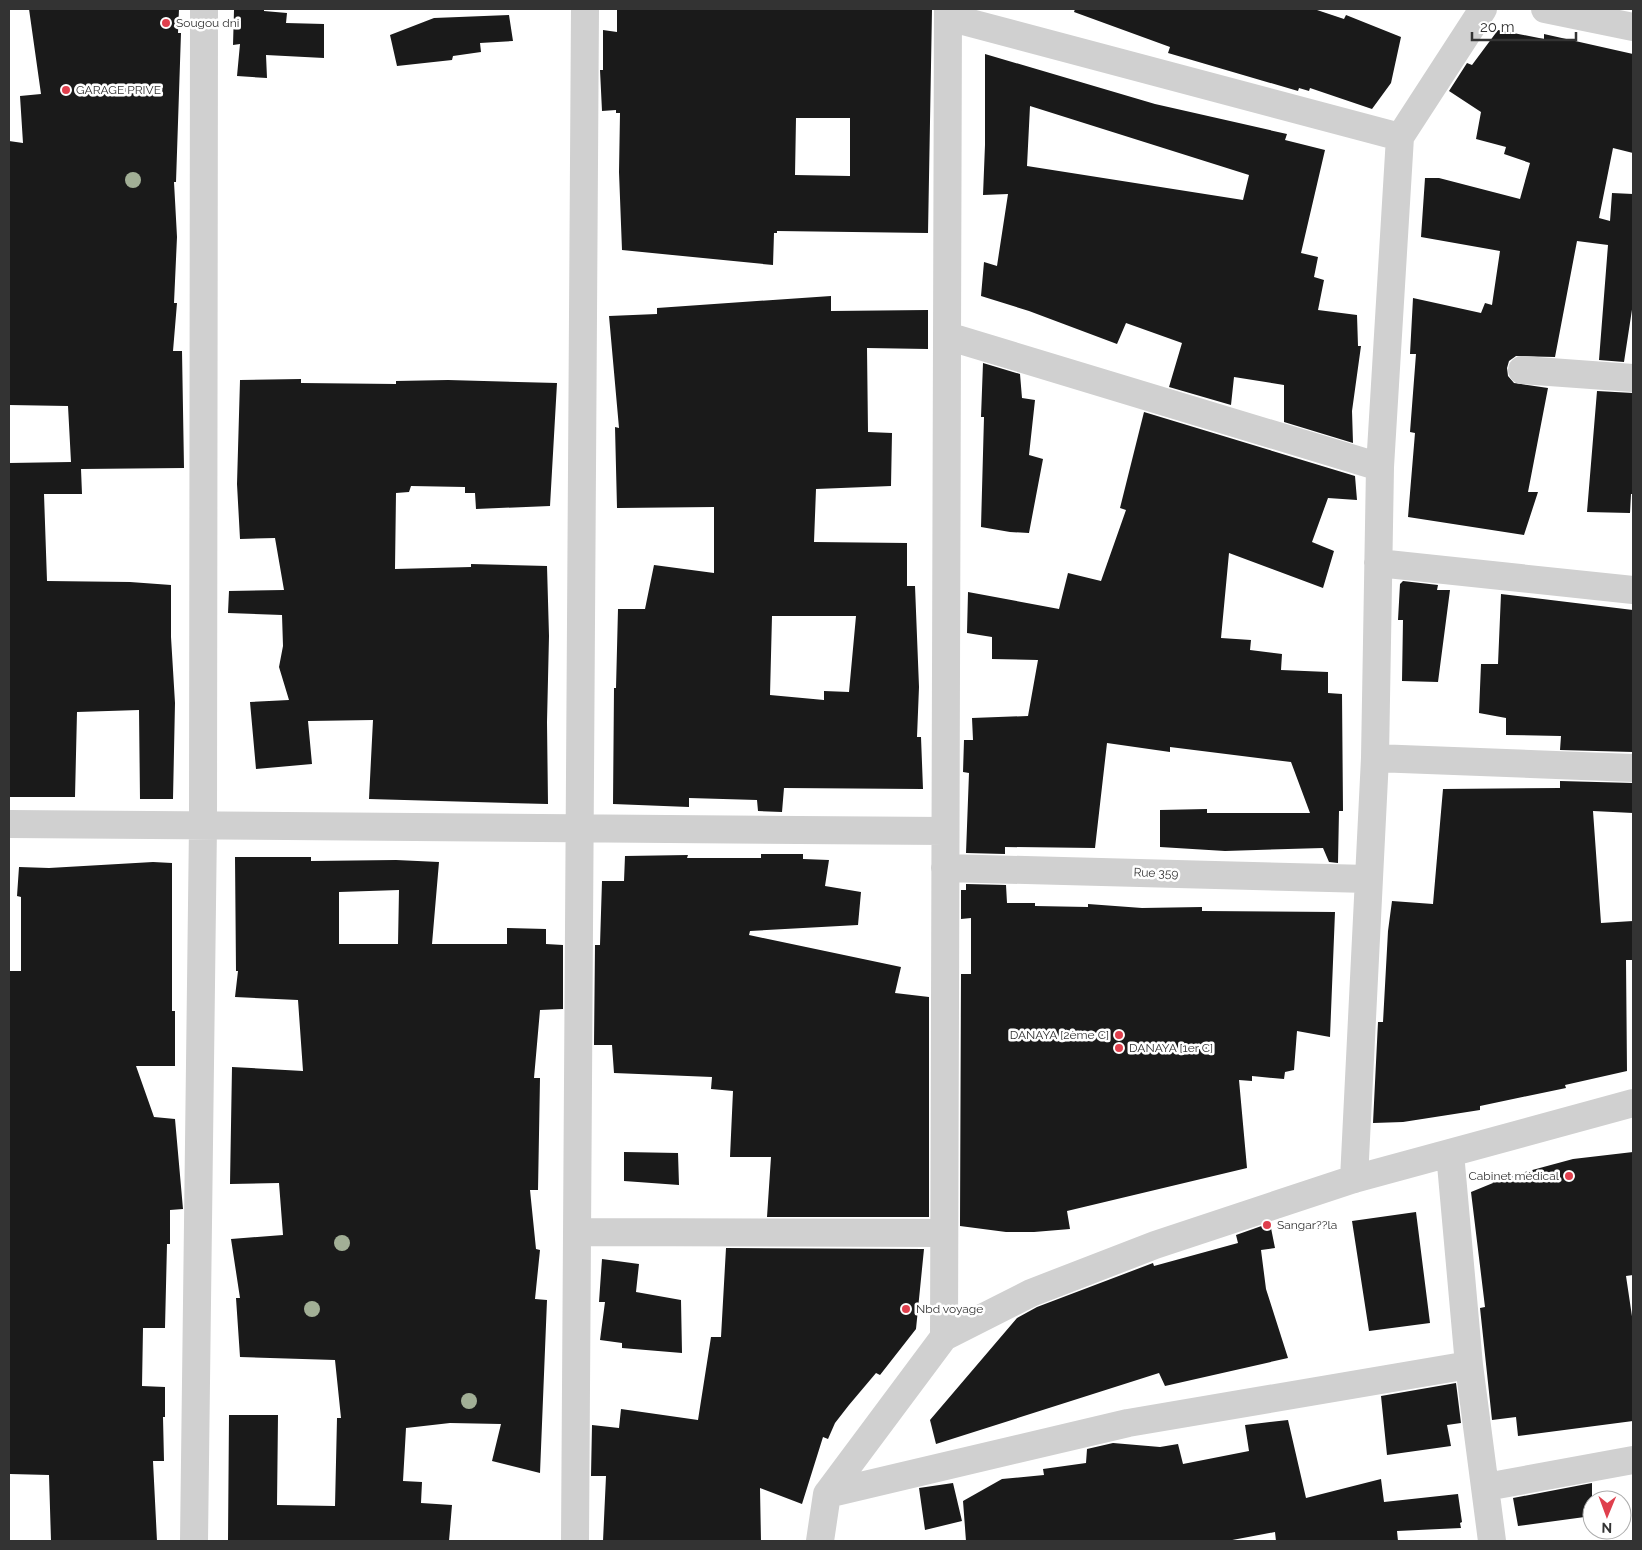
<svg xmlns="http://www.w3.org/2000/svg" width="1642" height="1550" font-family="Raleway,sans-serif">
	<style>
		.building { fill: #1a1a1a; fill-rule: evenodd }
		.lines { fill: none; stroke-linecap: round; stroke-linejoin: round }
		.street { stroke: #d0d0d0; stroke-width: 28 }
		.tree { fill: #a2af96 }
		.poi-dot { fill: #df3f4d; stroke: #fff; stroke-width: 2 }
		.labels { text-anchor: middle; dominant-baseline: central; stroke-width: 5; stroke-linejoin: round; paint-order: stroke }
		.poi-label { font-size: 12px; fill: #333; stroke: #fff; text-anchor: start }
		.street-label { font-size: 12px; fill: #333; stroke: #fff }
	</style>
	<rect width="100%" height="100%" fill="#fff"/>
	<path class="building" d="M29,9H179L178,33H181L176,182H174L177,237L174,303H177L173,351H182L184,468L81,469L82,494H44L47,581L130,582L171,585V637L175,703L173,799H140L139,710L77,712L75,797H9V463L71,462L68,406L9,405V141L23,143L20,96L41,94Z
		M264,9V11L287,13L286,23L324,24V58L266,55L267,78L237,76L240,44L233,45L234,10Z
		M617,9L932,10L928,233L777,231V233H774L773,265L622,250L619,172L620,113H616V110L602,111L600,70H603V30L617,32ZM796,118H850V176L795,175Z
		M1075,9H1314L1344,19L1346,15L1401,37L1391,83L1372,109L1310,88L1309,91L1299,88L1298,91L1168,53L1170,47L1074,12Z
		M509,15L513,41L480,43L481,52L453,56L452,60L397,66L390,35L434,18Z
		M1498,30L1544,39V34L1633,54V153L1613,148L1599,218L1610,221L1612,193L1633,194V303L1624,362L1599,360L1608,245L1577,241L1555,357L1516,356L1509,361L1507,368L1508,376L1514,383L1548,388L1528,492H1538L1524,535L1408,517L1415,433L1410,432L1416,354H1410L1413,298L1481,313L1485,303L1492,305L1500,251L1421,237L1425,178H1439L1520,199L1530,163L1504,154L1506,147L1476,139L1481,112L1449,91L1467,63L1472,65Z
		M985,54L1155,104L1287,134L1285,140L1325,150L1301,253L1318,257L1314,277L1324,280L1318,310L1357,315L1358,346H1361L1352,411L1353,443L1284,422V385L1234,377L1231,405L1169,387L1182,343L1126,323L1117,344L1029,311L981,296L984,262L997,266L1008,194L983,195L985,145ZM1030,106L1249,175L1243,200L1027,166Z
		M831,296V311L928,310V349L867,348L868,432L892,433L891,486L816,489L814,542L907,543V586H915L919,687L917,737H921L923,789L784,788L782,812L758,811L757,800L689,798V807L613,804L614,688H616L618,609H645L654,565L714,573V507L617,508L615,427L619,428L609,316L657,314V308ZM772,616H856L849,692L824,691V700L770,695Z
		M983,363L1020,374L1022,398L1035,400L1029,455L1043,459L1029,533L1010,532L981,527L984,417H981Z
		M301,379V383L396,384V381L448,380L557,383L550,506L476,509L475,493H465V487L411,486L409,492L396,493L395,569L471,567V564L547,566L549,636L547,722L548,804L369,799L373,720L308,721L312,764L256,769L250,702L289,700L279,667L283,646L282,615L228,613L229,591L284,590L275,538L240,539L237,484L240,380Z
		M1597,391L1633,393V494H1631L1630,513L1587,512Z
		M1144,412L1355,476L1357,500L1328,498L1312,542L1334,551L1323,588L1229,553L1221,638L1251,640L1250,650L1282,654L1281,670L1328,672V693L1342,694L1343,811H1339L1338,863L1329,862L1323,848L1225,851L1160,847V810L1207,809V813H1310L1291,762L1170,747V752L1107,743L1095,848L1005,847V854L966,853L969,773L963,772L964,740H973L972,718L1028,716L1038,660L992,659V637L967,633L968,592L1059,609L1068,573L1101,581L1126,510L1120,508Z
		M1403,581L1438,585L1437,590H1450L1438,682L1402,681L1403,620H1398L1400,584Z
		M1501,594L1633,610V752L1560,750L1561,736L1506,735V718L1479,713L1481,664H1498Z
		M1560,781L1633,783V813L1593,811L1601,923L1633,921V960H1626L1627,1071L1565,1085L1566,1088L1480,1106V1110L1403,1122L1373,1123L1378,1022H1383L1388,931L1392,901L1433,904L1443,789L1560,788Z
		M761,854H803V859L829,860L825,886L861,892L858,925L750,931L749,935L901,967L895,993L929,997V1217H767L771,1157H730L733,1091L711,1089L712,1077L614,1073L612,1045H594L595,945H600L602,881H624L625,856L688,855L687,858H761Z
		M235,857H311V861L396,860L439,862L432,944H507V928L546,929V944L563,945V1009L540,1010L534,1078H540L538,1190H530L536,1249L540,1250L535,1299L547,1300L540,1473L492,1461L501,1424L450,1423L406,1428L403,1481L422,1482L421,1503L452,1505L449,1541H228L229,1415H278L277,1505L335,1506L337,1418H341L335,1360L240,1357L236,1298H240L231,1239L283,1235L279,1183L230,1184L232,1067L303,1071L298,1000L235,997L238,971H236ZM399,890L398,944H339V892Z
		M153,862L172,863V1011H175V1066H136L154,1117L175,1119L183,1209L170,1210V1244H167L165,1328H143L142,1386L165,1387V1417H163L164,1461H153L157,1541H51L49,1475L10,1474L9,971H21V897L17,896L19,867L49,868Z
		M966,884L1006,885L1007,903H1035V906L1088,907V904L1142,908L1202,907V911L1335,912L1330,1037L1297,1031L1294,1070L1285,1072L1284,1079L1252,1076V1081L1239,1080L1247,1168L1067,1211L1070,1229L1034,1232H1006L960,1226L961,974H971V918L961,919V890H966Z
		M624,1152L678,1153L679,1185L624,1181Z
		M1633,1152V1275L1626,1276L1633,1323V1421L1518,1436L1516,1417L1492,1420L1480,1308L1485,1307L1471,1192L1493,1183L1492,1181L1573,1159Z
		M1416,1212L1430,1323L1369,1331L1352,1221Z
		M1270,1223L1275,1248L1261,1250L1266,1289L1288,1358L1165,1386L1159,1373L936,1444L930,1420L1017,1318L1037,1307L1153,1263L1154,1266L1238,1243L1236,1235Z
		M726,1248L924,1249L916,1329L880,1375L876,1373L849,1405L835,1423L828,1439L823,1437L802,1504L760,1488L761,1541H603L606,1476H591L592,1425L619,1428L621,1409L698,1420L711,1337H721Z
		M602,1259L639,1264L636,1292L681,1300L682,1353L622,1348V1343L600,1340L605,1302H599Z
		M1456,1383L1461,1423L1447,1425L1451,1446L1387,1455L1381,1396Z
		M1288,1420L1306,1498L1381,1479L1384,1502L1458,1494L1462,1522L1460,1523L1461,1528L1397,1531L1398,1541H1276L1275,1532L1227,1541H966L963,1501L1002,1479L1044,1475L1043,1469L1086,1463L1087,1449L1113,1443L1160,1447L1178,1444L1183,1464L1249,1451L1245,1425Z
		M953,1483L962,1521L925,1530L919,1488Z
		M1592,1483V1516L1518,1526L1513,1498Z"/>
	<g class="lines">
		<path class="street" d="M1545,9L1633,27
			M948,17L1400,137
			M947,336L1380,467
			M1522,370L1633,378
			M1378,563L1633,590
			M1375,758L1633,768
			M9,824L945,831
			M945,868L1368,879
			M1450,1153L1469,1365
			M1354,1179L1375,758L1380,467L1400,137L1483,9
			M577,1232L944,1233
			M944,1337L948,9
			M1486,1487L1633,1460
			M827,1494L1128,1423L1469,1365L1492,1541
			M194,1541L203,825L204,9
			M575,1541L585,9
			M820,1541L827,1494L944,1337L1031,1293L1155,1245L1354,1179L1633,1103"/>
	</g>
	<g class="tree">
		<circle cx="133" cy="180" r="8"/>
		<circle cx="342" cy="1243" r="8"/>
		<circle cx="312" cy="1309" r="8"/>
		<circle cx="469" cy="1401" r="8"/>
	</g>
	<g class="poi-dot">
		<circle cx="166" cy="23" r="5"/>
		<circle cx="66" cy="90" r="5"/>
		<circle cx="1119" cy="1035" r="5"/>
		<circle cx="1119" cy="1048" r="5"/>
		<circle cx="1569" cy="1176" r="5"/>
		<circle cx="1267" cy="1225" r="5"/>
		<circle cx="906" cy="1309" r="5"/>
	</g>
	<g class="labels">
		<g class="poi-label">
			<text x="176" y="23">Sougou dni</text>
			<text x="76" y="90">GARAGE PRIVE</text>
			<text x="1109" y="1035" text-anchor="end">DANAYA [2ème C]</text>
			<text x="1129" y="1048">DANAYA [1er C]</text>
			<text x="1559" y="1176" text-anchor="end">Cabinet médical</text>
			<text x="1277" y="1225">Sangar??la</text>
			<text x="916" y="1309">Nbd voyage</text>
		</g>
		<g class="street-label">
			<text transform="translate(1156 873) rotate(2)">Rue 359</text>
		</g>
	</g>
	<rect width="1642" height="1550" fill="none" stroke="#333333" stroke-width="20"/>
	<g transform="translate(1607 1515) rotate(181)"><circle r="24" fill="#ffffff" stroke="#adadad"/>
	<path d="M0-4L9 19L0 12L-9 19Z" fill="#df3f4d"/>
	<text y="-8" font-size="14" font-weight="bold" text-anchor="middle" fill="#333333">N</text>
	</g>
	<path d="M1472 32v8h104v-8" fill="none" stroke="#333333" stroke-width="2.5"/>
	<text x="1480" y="32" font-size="15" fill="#333333" stroke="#ffffff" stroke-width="4" paint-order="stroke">20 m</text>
</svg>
